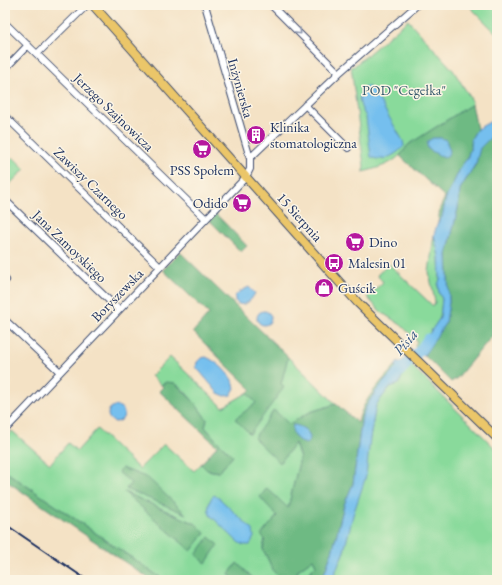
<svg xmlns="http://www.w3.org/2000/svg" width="502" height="585" font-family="'EB Garamond',serif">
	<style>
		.green { fill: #89da9b; stroke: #52847c; fill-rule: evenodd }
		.forest { fill: #6eba83; stroke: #447470 }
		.water { fill: #75bfee; stroke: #4877a6 }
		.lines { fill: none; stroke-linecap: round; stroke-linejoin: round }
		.river { stroke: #75bfee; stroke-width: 11 }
		.minor-casing { stroke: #3c4a6d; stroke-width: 8 }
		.major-casing { stroke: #3c4a6d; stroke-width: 10 }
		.minor { stroke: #fff; stroke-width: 6 }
		.major { stroke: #ebc669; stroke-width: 8 }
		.rail { stroke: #1b2f5e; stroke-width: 2 }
		.oneway { stroke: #8d97ae }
		.labels { text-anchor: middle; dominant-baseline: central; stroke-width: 3; stroke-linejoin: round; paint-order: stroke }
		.street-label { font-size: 14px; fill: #1b2f5e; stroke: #fcf5e5 }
		.park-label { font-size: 14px; fill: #365a6d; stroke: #fcf5e5 }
		.poi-label { font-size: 14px; fill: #1b2f5e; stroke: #fcf5e5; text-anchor: start }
		.water-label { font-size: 15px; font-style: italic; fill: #325382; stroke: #fcf5e5 }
	</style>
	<rect width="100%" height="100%" fill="#fcf5e5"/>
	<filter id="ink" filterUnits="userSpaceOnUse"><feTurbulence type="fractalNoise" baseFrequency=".025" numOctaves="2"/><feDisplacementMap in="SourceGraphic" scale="8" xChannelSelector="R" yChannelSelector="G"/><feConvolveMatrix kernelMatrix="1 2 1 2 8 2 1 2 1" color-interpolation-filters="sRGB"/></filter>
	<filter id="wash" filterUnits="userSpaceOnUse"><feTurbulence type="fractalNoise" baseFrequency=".012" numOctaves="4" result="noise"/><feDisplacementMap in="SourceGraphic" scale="16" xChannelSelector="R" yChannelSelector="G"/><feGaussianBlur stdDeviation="0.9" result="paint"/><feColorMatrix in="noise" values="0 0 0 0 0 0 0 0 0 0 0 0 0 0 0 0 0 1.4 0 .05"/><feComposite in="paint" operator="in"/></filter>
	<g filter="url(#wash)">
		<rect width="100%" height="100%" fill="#f4e2c5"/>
		<path class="green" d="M468,5H497V34Z
			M408,20L453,70L470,97L472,104L408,145C397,163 382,167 363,172L364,166L351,66L353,67Z
			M13,157L25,169L5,189V165Z
			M434,235L439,256L440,279L438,285L439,293L442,299L441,310L440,318L429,334L416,347L415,346L417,341L401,325L381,312L367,297L383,282L377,275L389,264L433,306L435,302L429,272Z
			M170,357L223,407L247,393L257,402L281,384L288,357L336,404L310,412L289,424L280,462L295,443L300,458L288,508L277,516L265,539L263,549L274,572L282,580H255L237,563L229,574L234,580H164L5,471V438L12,431L50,464L68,443L77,451L97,429L139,469L164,444L194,471L201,464L207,470L219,472L233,456L217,441L205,427L207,420C199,409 187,391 176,384C171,381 166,383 161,385L151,376ZM122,468L148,479L184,513L126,488L132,483L119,472ZM126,493L196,524L205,533L191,551Z
			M411,365L497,450V580H332L344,551L370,438L376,405L390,387L399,383L403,374Z
			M313,559L316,565L309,573L313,580H295L298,570Z"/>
		<path class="forest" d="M472,104L477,129L471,139V146L467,159L462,165L446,198L442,218L438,223L440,208L445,197L400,156L408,145Z
			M497,135V330L457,378L451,382L424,355L446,322L449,302L447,254L458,208L460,189L476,164L479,148L489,139Z
			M216,214L247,246L241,252L210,221Z
			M180,252L288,357L281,384L284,387L250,434L235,419L256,403L247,393L251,389L193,332L209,314L163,270Z
			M395,366L397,367L376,391L367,405L362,416L353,484L344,505L333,549L322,580H313L309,573L316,565L313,559L298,570L295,580H282L274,572L263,549L265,539L261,535L277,516L260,497L267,488L288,508L300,458L295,443L280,463L254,438L274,410L289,424L310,412L336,404L358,423C362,400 380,383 395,366Z
			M166,382L175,383L195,403L207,420L205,427L217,441L233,456L219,472L207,470L201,464L217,446L159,391L163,387L161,385Z
			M122,468L148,478L186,514L126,489L131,483L118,472Z
			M5,471L164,580H151L5,480Z
			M124,492L196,524L205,533L191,551Z
			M209,537L218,545L206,563L196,555Z
			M237,563L255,580H234L229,574Z"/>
		<path class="water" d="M366,86L370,88L375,93L403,141L404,146C396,155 382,163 371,157L366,117L361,107L359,99L363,88Z
			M497,118V135L489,139L480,148L476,163L460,189L458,208L447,254L449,302L446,322L424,355L416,347L429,334L440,318L442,299L439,293L438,285L440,279L439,256L434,235L437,224L442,217L446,198L462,165L467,159L471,146V139L477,129Z
			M433,138H441L446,140L450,151L447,156L444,158L428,149L427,145L428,141Z
			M249,287L255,293C251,302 242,309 235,301V296L239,292Z
			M257 318a7 7 0 1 1 14 0a7 7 0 1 1-14 0Z
			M206,357C218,362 233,376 235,388L231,395L225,396L218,393L196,367L197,362L201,358Z
			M404,359L411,365L403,374L399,384L390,387L376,405L370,438L366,476L353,515L344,551L332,580H322L333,549L344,505L353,484L362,416L367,405L376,391L397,367L395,366L398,362L400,364Z
			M108 414a8 8 0 1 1 16 0a8 8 0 1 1-16 0Z
			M293,425C302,425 317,436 306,444C298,441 290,435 293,425Z
			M214,495L220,499L253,530L254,537L250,545H243L238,542L210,515C207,509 209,499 214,495Z"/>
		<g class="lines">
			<path class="river" d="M398,373L422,348L428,339"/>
		</g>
	</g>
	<g filter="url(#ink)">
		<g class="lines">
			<g class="minor-casing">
				<path id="minor" d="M271,5L339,73
					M5,23L206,219
					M37,54L87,5
					M5,69L28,45
					M305,105L348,148
					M5,116L160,267
					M250,158L339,73L417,5
					M5,200L119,310
					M5,281L6,280
					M5,320L60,372
					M5,430L246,177L250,169V158L205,5"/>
			</g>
			<g class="major-casing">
				<path id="major" d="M93,5L358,303L497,438"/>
			</g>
			<use href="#minor" class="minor"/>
			<use href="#major" class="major"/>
			<path class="rail" d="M5,524L87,580"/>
		</g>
		<defs><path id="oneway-chevron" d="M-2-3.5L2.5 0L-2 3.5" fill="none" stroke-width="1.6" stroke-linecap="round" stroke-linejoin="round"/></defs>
		<use class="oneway" href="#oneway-chevron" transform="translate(299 32) rotate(45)"/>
	</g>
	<defs>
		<g id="building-disc" transform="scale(1)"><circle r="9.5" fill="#b5179e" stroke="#fcf5e5"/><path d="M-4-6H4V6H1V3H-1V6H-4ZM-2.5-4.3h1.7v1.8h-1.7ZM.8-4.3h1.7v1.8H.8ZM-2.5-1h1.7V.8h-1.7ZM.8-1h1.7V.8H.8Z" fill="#fff"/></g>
		<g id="supermarket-disc" transform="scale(1)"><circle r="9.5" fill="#b5179e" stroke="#fcf5e5"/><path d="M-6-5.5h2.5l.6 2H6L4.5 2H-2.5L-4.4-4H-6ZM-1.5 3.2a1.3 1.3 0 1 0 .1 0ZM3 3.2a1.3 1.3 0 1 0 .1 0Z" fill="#fff"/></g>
		<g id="bus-disc" transform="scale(1)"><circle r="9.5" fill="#b5179e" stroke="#fcf5e5"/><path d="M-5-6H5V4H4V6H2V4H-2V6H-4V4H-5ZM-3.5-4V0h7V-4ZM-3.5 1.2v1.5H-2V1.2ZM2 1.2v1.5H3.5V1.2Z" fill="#fff"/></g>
		<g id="shop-disc" transform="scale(1)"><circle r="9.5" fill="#b5179e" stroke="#fcf5e5"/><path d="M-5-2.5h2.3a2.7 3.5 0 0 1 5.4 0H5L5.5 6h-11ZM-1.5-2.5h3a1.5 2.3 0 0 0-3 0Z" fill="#fff"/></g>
	</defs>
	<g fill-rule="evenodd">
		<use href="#building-disc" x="256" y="135"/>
		<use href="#supermarket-disc" x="202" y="149"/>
		<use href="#supermarket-disc" x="242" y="203"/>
		<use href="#supermarket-disc" x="355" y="242"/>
		<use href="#bus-disc" x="334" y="263"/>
		<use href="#shop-disc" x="324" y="288"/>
	</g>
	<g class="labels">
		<g class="street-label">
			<text transform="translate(241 88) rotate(74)">Inżynierska</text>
			<text transform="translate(114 112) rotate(44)">Jerzego Szajnowicza</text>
			<text transform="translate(91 183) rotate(44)">Zawiszy Czarnego</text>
			<text transform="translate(300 217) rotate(48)">15 Sierpnia</text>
			<text transform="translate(70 246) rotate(44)">Jana Zamoyskiego</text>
			<text transform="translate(117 295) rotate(-46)">Boryszewska</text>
		</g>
		<g class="park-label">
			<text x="404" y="90">POD "Cegełka"</text>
		</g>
		<g class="poi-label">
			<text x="270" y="127">Klinika<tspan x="270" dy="16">stomatologiczna</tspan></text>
			<text x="202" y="170" text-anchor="middle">PSS Społem</text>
			<text x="228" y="203" text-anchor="end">Odido</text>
			<text x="369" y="242">Dino</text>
			<text x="348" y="263">Malesin 01</text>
			<text x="338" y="288">Guścik</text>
		</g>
		<g class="water-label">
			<text transform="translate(405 342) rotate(-50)">Pisia</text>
		</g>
	</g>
	<rect width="502" height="585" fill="none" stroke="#fcf5e5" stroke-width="20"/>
</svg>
